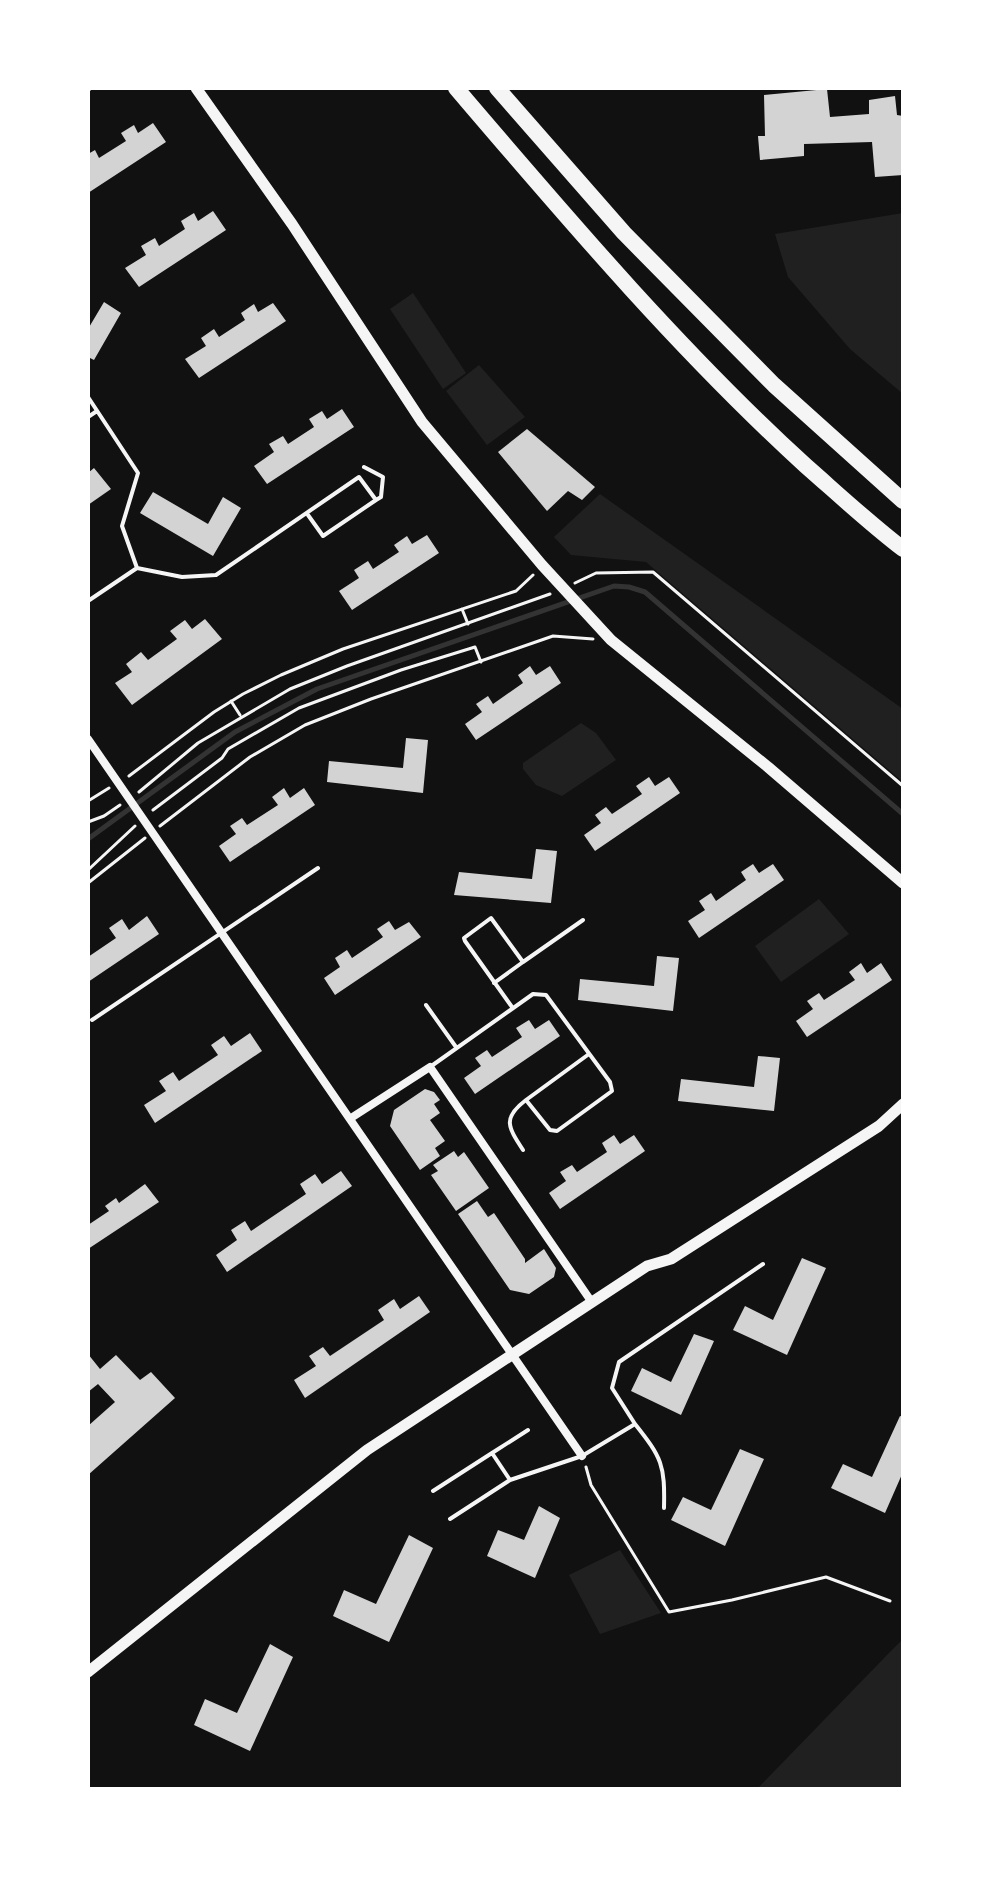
<svg xmlns="http://www.w3.org/2000/svg" width="991" height="1877" font-family="'DM Sans',sans-serif">
	<style>
		.green { fill: #202020 }
		.lines { fill: none; stroke-linecap: round; stroke-linejoin: round }
		.stream { stroke: #333; stroke-width: 5 }
		.building { fill: #d3d3d3 }
		.path { stroke: #f5f5f5; stroke-width: 3 }
		.service { stroke: #f5f5f5; stroke-width: 4 }
		.minor { stroke: #f5f5f5; stroke-width: 8 }
		.tertiary { stroke: #f5f5f5; stroke-width: 11 }
		.motorway { stroke: #f5f5f5; stroke-width: 16 }
	</style>
	<rect width="100%" height="100%" fill="#111"/>
	<path class="green" d="M903,213V394L850,349L788,277L775,234Z
		M413,293L466,373L443,389L390,309Z
		M479,365L525,417L487,445L446,391Z
		M600,494L903,709V782L646,562L571,555L554,537Z
		M581,723L596,733L616,760L562,796L536,785L523,769V763Z
		M819,899L849,934L781,982L755,946Z
		M620,1550L661,1613L600,1634L569,1575Z
		M903,1639V1789H757L888,1654Z"/>
	<g class="lines">
		<path class="stream" d="M88,839L235,732L317,689L614,586L629,587L645,592L903,814"/>
	</g>
	<path class="building" d="M827,89L830,117L869,114V100L895,96L897,115L903,116V175L875,177L872,142L804,144V156L760,160L758,136H765L764,95Z
		M153,123L166,142L88,193V154L95,150L99,158L126,141L121,133L134,125L138,133Z
		M213,211L226,230L139,287L125,268L146,255L141,246L155,238L159,246L185,229L181,221L194,213L198,221Z
		M104,302L121,313L94,360L88,357V329Z
		M273,303L286,321L199,378L185,359L206,346L201,338L214,329L219,337L245,320L241,313L254,304L258,312Z
		M342,409L354,427L267,484L254,466L274,452L269,444L283,436L288,444L314,427L309,419L322,411L327,419Z
		M527,429L595,487L582,500L568,491L547,511L498,452Z
		M94,468L111,489L88,505V473Z
		M153,492L208,524L223,497L241,508L213,556L140,513Z
		M427,535L439,553L352,610L339,591L359,578L354,570L368,561L373,569L399,552L394,545L407,536L412,544Z
		M205,619L222,639L132,705L115,683L132,672L126,664L141,652L148,660L177,639L170,631L185,620L192,629Z
		M530,666L536,675L550,666L561,683L476,740L465,724L482,712L476,704L488,696L493,704L523,683L518,675Z
		M406,738L428,740L423,793L327,782L329,761L403,768Z
		M649,777L655,786L669,777L680,793L595,851L584,835L601,823L595,815L606,807L612,814L642,794L636,786Z
		M284,788L290,798L304,788L315,805L230,862L219,846L236,834L230,826L242,818L247,825L278,805L272,797Z
		M536,849L557,851L551,903L454,895L459,872L532,879Z
		M753,864L759,873L773,864L784,880L699,938L688,921L705,910L699,901L711,893L716,901L746,880L741,872Z
		M147,916L159,934L88,982V957L116,938L109,928L122,919L129,930Z
		M389,921L395,930L409,922L421,937L335,995L324,978L340,967L335,958L347,950L352,958L383,937L377,929Z
		M657,956L679,958L673,1011L578,1000L580,979L654,986Z
		M861,963L867,973L881,963L892,980L807,1037L796,1021L813,1009L807,1001L819,993L824,1000L855,980L849,972Z
		M529,1020L535,1029L549,1020L560,1036L475,1094L464,1078L481,1066L475,1058L487,1050L492,1057L522,1037L516,1028Z
		M250,1033L262,1051L155,1123L144,1105L166,1091L159,1081L173,1072L179,1081L218,1055L211,1045L224,1036L231,1046Z
		M758,1056L780,1058L774,1111L678,1101L681,1079L754,1087Z
		M425,1089L434,1092L440,1100L434,1104L440,1113L430,1120L445,1141L435,1148L440,1156L420,1170L390,1126L394,1110Z
		M614,1135L620,1144L634,1135L645,1151L560,1209L549,1193L566,1181L560,1172L572,1165L577,1172L607,1152L602,1143Z
		M454,1151L458,1157L464,1152L489,1188L456,1211L431,1175L438,1171L433,1165Z
		M341,1171L352,1186L227,1272L216,1255L237,1240L231,1230L245,1221L251,1231L306,1194L300,1184L315,1174L322,1184Z
		M145,1184L159,1202L88,1249V1225L109,1211L105,1206L116,1198L119,1203Z
		M477,1201L488,1217L494,1213L525,1259V1263L544,1249L556,1268L554,1277L529,1294L510,1290L458,1214Z
		M802,1258L826,1268L787,1355L733,1330L745,1306L773,1320Z
		M419,1296L430,1312L305,1398L294,1380L316,1366L309,1356L323,1347L330,1356L384,1320L378,1310L394,1299L400,1309Z
		M694,1334L714,1341L681,1415L631,1391L642,1368L671,1382Z
		M88,1354L100,1369L116,1355L140,1380L151,1372L175,1398L88,1475V1426L115,1402L98,1384L88,1392Z
		M900,1416L903,1417V1472L885,1513L831,1488L843,1464L872,1477Z
		M740,1449L764,1459L725,1546L671,1520L683,1497L711,1510Z
		M539,1506L560,1518L535,1578L487,1556L498,1530L524,1540Z
		M409,1535L433,1548L389,1642L333,1616L344,1590L376,1604Z
		M270,1644L293,1657L250,1751L194,1725L205,1699L237,1713Z"/>
	<g class="lines">
		<path class="path" d="M88,91L91,88
			M575,583L596,573L653,572L903,786
			M462,609L468,624
			M231,701L240,715
			M129,776L214,712L243,694L281,675L343,649L516,591L533,575
			M139,792L198,743L290,689L347,666L550,594
			M88,801L109,788
			M153,810L222,758L228,749L299,708L401,670L475,647L481,662
			M88,822L104,816L120,805
			M160,826L250,757L305,725L371,699L553,636L593,639
			M88,870L135,826
			M88,883L145,838
			M586,1467L591,1485L669,1612L732,1600L826,1577L890,1601"/>
		<path class="service" d="M88,397L138,473L122,526L137,568L88,601
			M88,417L97,411
			M308,515L323,536L376,500
			M137,568L182,577L216,575L359,477L376,500L381,497L383,477L364,467
			M523,962L583,920
			M494,983L523,962L491,918L464,938L465,941L512,1007
			M426,1005L456,1047
			M92,1020L318,868
			M430,1067L533,994L546,995L610,1082L612,1091L557,1131L550,1130L526,1100L589,1054
			M523,1150C508,1127 502,1118 526,1100
			M635,1424C662,1458 665,1465 664,1508
			M510,1480L492,1453L528,1430
			M433,1491L492,1453
			M450,1519L510,1480L582,1456L635,1424L612,1388L619,1362L763,1264"/>
		<path class="minor" d="M88,739L582,1456
			M351,1118L430,1067L591,1301"/>
		<path class="tertiary" d="M196,88L292,224L422,422L542,565L611,640L768,767L903,883
			M88,1672L367,1450L647,1266L671,1259L879,1126L903,1104"/>
		<path class="motorway" d="M456,88C568,219 679,350 806,466C838,494 869,523 903,549
			M497,88L624,233L774,385L903,501"/>
	</g>
	<rect width="991" height="1877" fill="none" stroke="#ffffff" stroke-width="180"/>
</svg>
